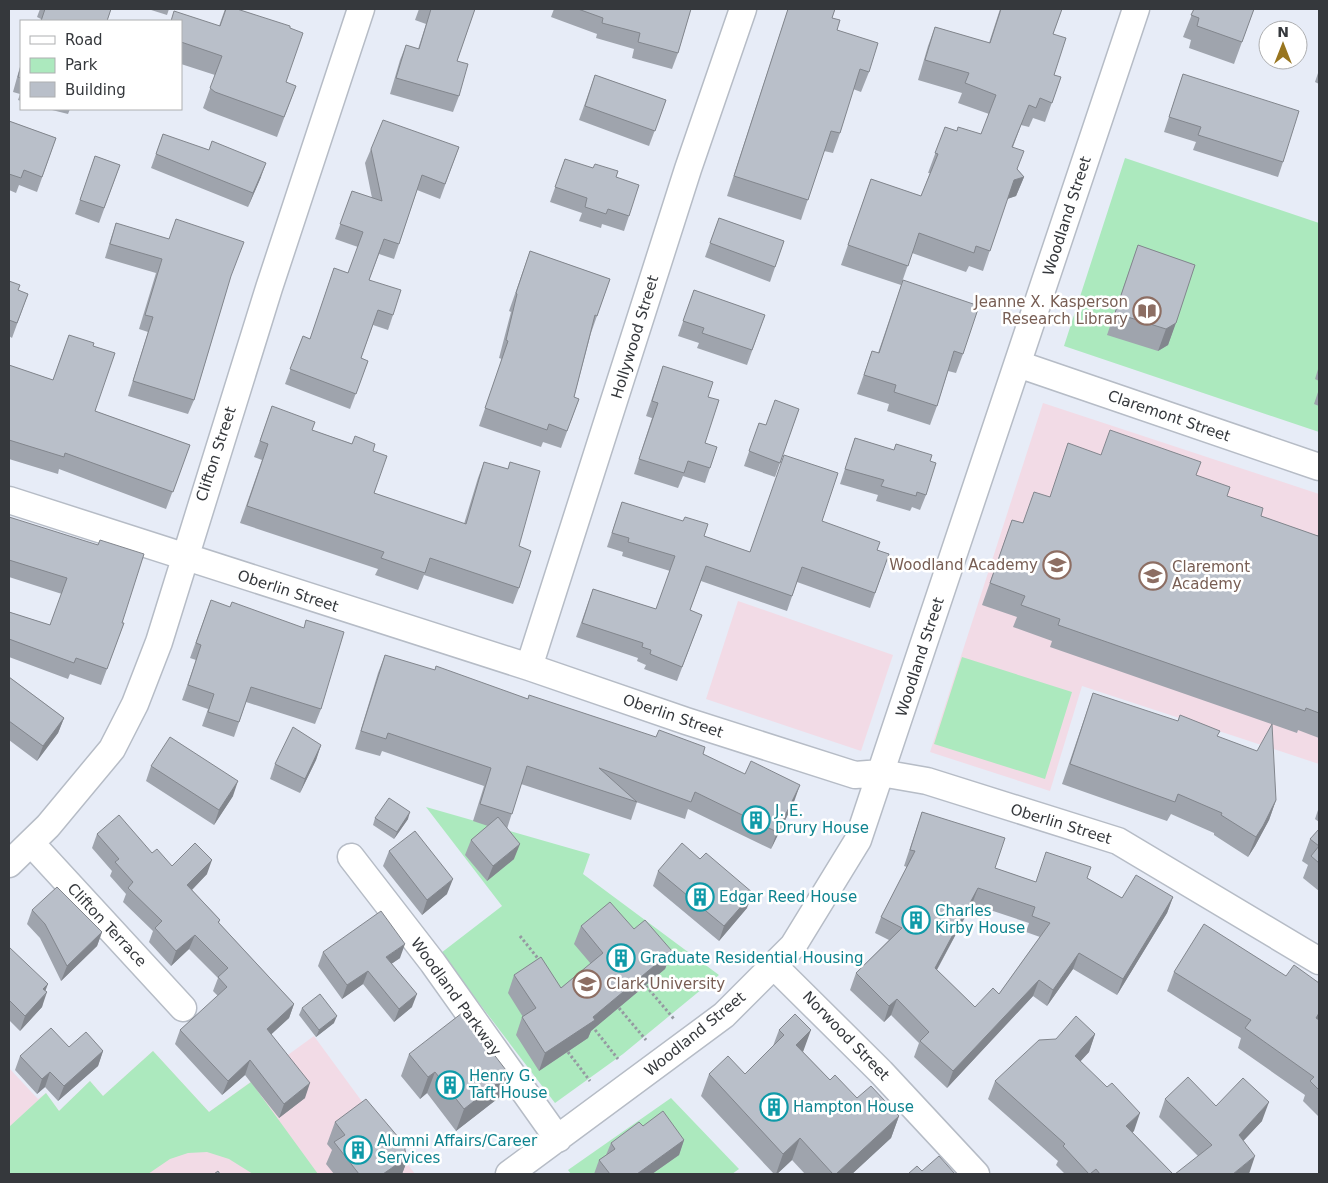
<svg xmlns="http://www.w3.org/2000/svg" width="1328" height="1183" font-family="'DejaVu Sans',sans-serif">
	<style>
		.education { fill: #f2dbe6 }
		.green { fill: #ace9be }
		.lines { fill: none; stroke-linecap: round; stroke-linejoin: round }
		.street-casing { stroke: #b6bcc6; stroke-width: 29 }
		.path { stroke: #9599a1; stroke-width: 3; stroke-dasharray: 2.5 2.5; stroke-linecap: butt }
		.street { stroke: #fff; stroke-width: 26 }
		.wall { fill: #9fa4ad; fill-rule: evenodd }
		.shaded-wall { fill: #82868d }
		.building { fill: #b9bfc9; stroke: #82868d; fill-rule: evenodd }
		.labels { text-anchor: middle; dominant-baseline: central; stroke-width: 5; stroke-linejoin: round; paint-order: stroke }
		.street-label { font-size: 15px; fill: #35383c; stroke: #fff }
		.education-label { font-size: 15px; fill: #785e54; stroke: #fff; text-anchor: end }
		.culture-label { font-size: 15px; fill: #0d838f; stroke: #fff; text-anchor: start }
	</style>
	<rect width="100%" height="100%" fill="#e7ecf7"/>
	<path class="education" d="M1043,403L1319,494V764L1082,686L1050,791L930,752Z
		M738,601L893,655L861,751L706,699Z
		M314,1036L415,1174H9V1068L38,1099L46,1093L59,1111L90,1081L103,1096L153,1051L209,1112Z"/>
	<path class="green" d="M1125,158L1319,223V432L1064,346Z
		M962,657L1072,692L1045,779L934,744Z
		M426,807L590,854L583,874L719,975L623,1054L555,1103L441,953L502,906Z
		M153,1051L209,1112L251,1082L318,1174H253L229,1159L207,1152L188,1153L170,1159L148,1174H9V1127L46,1093L59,1111L90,1081L103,1096Z
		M671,1098L739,1169L732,1174H571L568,1170Z"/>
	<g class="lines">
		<g class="street-casing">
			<path id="street" d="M1018,364L1319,467
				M9,500L529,667L686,721L855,775L881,773L927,781L1118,841L1319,961
				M529,667L688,169L743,9
				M31,843L183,1008
				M351,857L433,963L558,1139
				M9,864L48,826L112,749L135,704L159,642L269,288L361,9
				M774,966L881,1072L976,1174
				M509,1174L724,1015L793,946L858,840L1136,9"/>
		</g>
		<path class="path" d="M520,936L540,961
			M646,986L674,1019
			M619,1008L646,1040
			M592,1026L618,1059
			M568,1052L590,1081"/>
		<use href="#street" class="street"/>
	</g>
	<path class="wall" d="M40,9H111L107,21H40L41,19L37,17Z
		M148,9H169L167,15Z
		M225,9L290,28L286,82L296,86L277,137L208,111L203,108L215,75L181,64V21L219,26Z
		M419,9H475L457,61L459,96L453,112L390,94L400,60L406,45L418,49L426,24L415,20Z
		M554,9H691L678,53L672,69L632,58L634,49L596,38L597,34L551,17Z
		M788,9H835L832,18L837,30L869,72L861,92L853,89L840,133L833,153L824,151L801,220L727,196Z
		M1000,9H1062L1053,34L1054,75L1061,77L1045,122L1033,118L1029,127L1021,125L1013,147L1017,169L1024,177L1016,196L1007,199L983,271L969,266L966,272L912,253L901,285L841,265L871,179L921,196L930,173H928L945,127L957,131L981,134L989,114L958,103L962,93L918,80L928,46L935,27L989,43Z
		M1194,9H1254L1234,64L1189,48L1191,40L1183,37Z
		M21,63V101L18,100L20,94L13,92Z
		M1319,70V84L1315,82Z
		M1183,74L1283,162L1278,177L1193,150L1196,142L1164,132Z
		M595,75L666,100L649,146L579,120Z
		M48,109H70L68,114Z
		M9,121L56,138L37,192L19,185L16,193L9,190Z
		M163,134L261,177L248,207L151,168Z
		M459,147L440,199L417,190L394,259L379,254L369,280L393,315L388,330L373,325L361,358L368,361L350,409L285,384L303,336L310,339L334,268L348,273L358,247L335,239L352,191L372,198L365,163L371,149Z
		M95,156L120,165L99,223L75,214Z
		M565,159L616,177L629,216L624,231L602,224L601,228L579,221L582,213L550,202Z
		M719,218L784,241L770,282L705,257Z
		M116,223L230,279L194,400L188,414L128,396L148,332L139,329L156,273L105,258L111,238Z
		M1138,245L1195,265L1168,345L1158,351L1107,335Z
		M530,251L610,279L591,333L574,397L579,399L561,448L543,442L541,447L479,426L502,359L499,358L511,312L509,311Z
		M903,280L963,354L956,373L948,371L937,406L930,425L887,411L889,404L857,394L872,351L878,353Z
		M9,281L18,290L28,294L12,338L9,336Z
		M694,290L765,315L747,365L697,348L699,343L678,336Z
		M69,335L93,346L95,411L190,445L166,509L59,469L58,474L9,459V365L53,380Z
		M663,366L708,397L705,443L710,468L705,483L683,476L678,488L634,474L652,418L646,416Z
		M1319,366V381L1315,379Z
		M1319,389V406L1314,404Z
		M272,406L312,430L373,451L374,493L464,524L478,478L484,462L519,546V588L513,604L424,575L418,590L375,575L378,569L240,523L262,460L254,457Z
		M799,409L775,477L744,466L759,423L766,425Z
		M855,438L894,450L896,444L930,461L926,495L920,510L912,507L910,511L876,501L878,495L840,484Z
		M1101,455L1196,475L1227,496L1261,516L1318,536L1319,533V738L1298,730L1297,733L1050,647L1052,641L1013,627L1017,617L982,605L1012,520L1022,523L1049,497Z
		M622,502L704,536L750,552L822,521L877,550L889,554L870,608L797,582L787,611L701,581L690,610L702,615L677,681L644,669L646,665L637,661L638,658L576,637L593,589L656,609L670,571L622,556L623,552L607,547Z
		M9,517L122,623H124L101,685L70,674L68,679L9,657V612L50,625L62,594L9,577Z
		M211,600L321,709L315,724L246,702L234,737L202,726L208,709L182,700L196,660L190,658Z
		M385,655L528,699L703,754L794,802L771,849L688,809L685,819L636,802H637L631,820L521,784L507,829L514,859L487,881L465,855L471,840L488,826L473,821L484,786L382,751L380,756L355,749L378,673Z
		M9,677L64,718L58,733L37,761L9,740Z
		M1093,693L1276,800L1269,820L1255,846L1248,857L1214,835V833L1171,814L1167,821L1062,784Z
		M321,745L316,760L300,793L270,779L275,764Z
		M151,766L233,796L214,825L146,781Z
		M1319,807V822L1315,819Z
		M922,812L995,868L1036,882L1087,878L1122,898L1173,897L1167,913L1117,995L1073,969L1047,1006L1033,996L947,1088L914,1057L919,1043L891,1015L884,1022L850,990L856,973L889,940L875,933L881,917L907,867L904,866ZM972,904L1029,923L1026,932L1040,937L999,994L975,1007L937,970Z
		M375,818L408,819L394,839L373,825Z
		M1319,829V891L1303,878L1308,865L1302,861L1310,839Z
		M97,834L152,853L172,866L207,874L192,890L220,920L219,923L294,1004L289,1018L271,1034L305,1098L279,1118L245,1075L222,1095L175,1044L180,1030L218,996L213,991L218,978L189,949L171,966L149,942L153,931L123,902L126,894L110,876L112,871L92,848Z
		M389,851L447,894L422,915L383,866Z
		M658,871L747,908L719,941L653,886Z
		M32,910L102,932L97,946L61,981L40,938L27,924Z
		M581,926L634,929L672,951L665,969L591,1031L588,1038L539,1071L516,1035L522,1017H523L508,993L514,975L561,988L591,964L574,944Z
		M9,947L45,991L42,1007L20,1031L9,1020Z
		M323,952L400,958L391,964L412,1007L394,1022L363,984L342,999L318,966Z
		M1174,972L1286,976L1319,983V1117L1303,1101L1305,1095L1238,1048L1241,1038L1167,991Z
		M302,1008L334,1023L316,1037L299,1015Z
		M779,1030L803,1052L830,1080L857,1098L899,1116L891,1138L852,1174H805L792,1160L777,1174H774L701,1096L709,1074H745L773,1046Z
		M1095,1034L1089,1052L1080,1061L1134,1131L1132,1132L1173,1174H1065L1056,1165L1058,1161L988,1099L995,1081L1056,1039Z
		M69,1047L103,1051L98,1066L58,1101L45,1087L37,1094L15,1070L20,1056Z
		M409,1054L509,1074L501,1096L456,1131L427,1093L420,1099L401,1076Z
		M1165,1099L1216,1106L1262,1121L1243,1141L1198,1156L1159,1117Z
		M335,1122L407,1161L402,1174H334L326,1164L332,1150L327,1144Z
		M643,1126L684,1140L679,1155L652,1174H594L599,1160L606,1155L611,1143Z"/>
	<path class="shaded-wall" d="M266,163L261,177L248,207L253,193Z
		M1024,177L1016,196L1007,199L1014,180Z
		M1176,323L1168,345L1158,351L1166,329Z
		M64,718L58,733L37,761L43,746Z
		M321,745L316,760L300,793L305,779Z
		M238,781L233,796L214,825L219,810Z
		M800,785L794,802L771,849L777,832Z
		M1276,800L1269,820L1255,846L1248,857L1256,837Z
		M410,812L408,819L394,839L397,832Z
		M520,844L514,859L487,881L493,866Z
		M212,860L207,874L182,900L187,885Z
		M453,879L447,894L422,915L427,900Z
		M978,888L972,904L929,984L935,968Z
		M753,893L747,908L719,941L724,926Z
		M1173,897L1167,913L1117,995L1123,979Z
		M102,932L97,946L61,981L67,966Z
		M195,935L189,949L171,966L176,951Z
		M405,944L400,958L381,971L386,957Z
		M672,951L665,969L591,1031L588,1038L539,1071L545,1053L593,1017Z
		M1079,953L1073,969L1047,1006L1053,990Z
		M368,971L363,984L342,999L347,985Z
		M1039,980L1033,996L947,1088L953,1071Z
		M48,984L43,997L47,992L42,1007L20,1031L25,1016L43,989Z
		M417,994L412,1007L394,1022L399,1009Z
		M897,999L891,1015L884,1022L889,1006Z
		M294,1004L289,1018L262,1043L267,1029Z
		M1319,1013V1023L1316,1018Z
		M337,1016L334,1023L316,1037L319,1030Z
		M811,1030L803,1052L796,1045Z
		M1095,1034L1089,1052L1069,1074L1075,1056Z
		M103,1051L98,1066L58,1101L64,1086Z
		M250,1060L245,1075L222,1095L228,1081Z
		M50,1072L45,1087L37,1094L42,1079Z
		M435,1072L427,1093L420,1099L428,1077Z
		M509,1074L501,1096L456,1131L464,1109Z
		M310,1083L305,1098L279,1118L284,1104Z
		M1269,1102L1262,1121L1232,1153L1239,1135Z
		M1140,1113L1134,1131L1120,1144L1126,1126Z
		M899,1116L891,1138L852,1174H836Z
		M800,1138L792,1160L777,1174H776L783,1154Z
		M684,1140L679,1155L652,1174H637Z
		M1255,1156L1249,1174H1233Z
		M407,1161L402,1174H383L396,1165Z"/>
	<path class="building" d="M45,9H111L107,21H41Z
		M226,9H237L290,26V28L303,33L286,82L296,86L284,117L215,92L210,88L222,56L181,42V21H171L174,11L220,26Z
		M431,9H475L457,61L468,64L459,96L396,78L406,45L419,49Z
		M578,9H691L678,53L638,42L640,33L602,23L603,18Z
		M788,9H835L832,18L840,20L837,30L878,43L869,72L860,69L840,133L831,131L808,200L734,176Z
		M1001,9H1062L1053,34L1066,38L1054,75L1061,77L1052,103L1040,98L1036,108L1029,105L1012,147L1024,151L1017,169L1024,177L1014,180L990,251L976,246L974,253L919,233L908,266L848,245L871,179L921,196L938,154L935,153L945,127L957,131L958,127L981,134L996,95L965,83L969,73L925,60L935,27L990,43Z
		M1194,9H1254L1242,42L1197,26L1199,18L1191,15Z
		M21,66V78L18,77Z
		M1183,74L1299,111L1283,162L1198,135L1201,127L1169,117Z
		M595,75L666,100L655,131L585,106Z
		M383,120L459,147L445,184L422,175L399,244L384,239L369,280L401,290L393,315L378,310L361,358L368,361L356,394L290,369L303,336L310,339L334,268L348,273L363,232L340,224L352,191L382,201L371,149Z
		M9,121L56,138L42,177L24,170L21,178L9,174Z
		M163,134L209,150L212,141L266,163L253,193L156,154Z
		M95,156L120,165L104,208L80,200Z
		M565,159L593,168L595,164L618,171L616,177L639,185L629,216L608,209L606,214L585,207L587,198L555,187Z
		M719,218L784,241L775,267L710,243Z
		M176,219L244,242L231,276L194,400L133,381L153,317L145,315L162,259L110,244L116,223L169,239Z
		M1138,245L1195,265L1176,323L1166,329L1115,313Z
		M530,251L610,279L597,316L595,315L574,397L579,399L567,431L549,424L547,430L485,408L508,341L506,340L517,294L516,293Z
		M903,280L979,306L963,354L954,351L937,406L894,392L896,385L864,375L872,351L879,353Z
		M9,281L20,285L18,290L28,294L17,323L9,320Z
		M694,290L765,315L752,350L702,333L704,328L683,321Z
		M69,335L94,343L93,346L115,353L95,411L190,445L173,492L65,453L64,457L9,440V365L53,380Z
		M663,366L713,382L708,397L719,400L705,443L717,447L710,468L688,461L684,473L639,459L658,403L652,401Z
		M775,400L799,409L780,463L749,451L759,423L766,425Z
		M272,406L315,422L312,430L352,444L355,436L375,444L373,451L387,456L374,493L466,524L484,462L508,469L510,462L540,471L519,546L531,551L519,588L430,558L425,573L381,558L384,552L247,506L268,444L260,441Z
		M1110,430L1201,462L1196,475L1230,487L1227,496L1263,508L1261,516L1318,536L1319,533V713L1306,708L1305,711L1058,625L1060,619L1021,605L1025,596L990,583L1012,520L1023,523L1034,492L1050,497L1068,443L1101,455Z
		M855,438L894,450L896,444L932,455L930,461L936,463L926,495L917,492L916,496L881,486L884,480L845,469Z
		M784,455L838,473L822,521L880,542L877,550L889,554L875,593L802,567L792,596L706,566L690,610L702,615L682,667L650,654L651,650L642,647L643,643L582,623L593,589L656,609L675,556L628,542L629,538L612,533L622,502L683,521L685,517L708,524L704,536L750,552Z
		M9,517L98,545L100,540L144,554L122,623H124L107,669L76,658L74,663L9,639V612L50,625L67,578L9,560Z
		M211,600L230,607L232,602L304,628L306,620L344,632L321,709L251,687L239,722L208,712L214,694L188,685L201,645L196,643Z
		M385,655L435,670L436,666L528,699L529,695L656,737L659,730L705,747L703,754L745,774L751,761L800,785L777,832L695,792L691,802L599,768L637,802L527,766L512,814L480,804L491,768L388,733L386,739L361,731Z
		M9,677L64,718L43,746L9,721Z
		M1093,693L1178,721L1180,715L1220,731L1217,736L1257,751L1272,724L1276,800L1263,826L1256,837L1221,815L1222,813L1178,794L1175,802L1070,764Z
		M293,727L321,745L305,779L275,764Z
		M170,737L238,781L219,810L151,766Z
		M389,798L410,812L397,832L375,818Z
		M922,812L1005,838L995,868L1036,882L1046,852L1091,867L1087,878L1122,898L1136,875L1173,897L1123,979L1079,953L1053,990L1039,980L953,1071L920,1041L929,1032L897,999L889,1006L856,973L902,928L881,917L915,851L910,850ZM978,888L1035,907L1032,916L1050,923L999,994L993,988L975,1007L935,968Z
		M119,815L152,853L157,849L172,866L195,843L212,860L187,885L220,920L218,922L294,1004L267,1029L310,1083L284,1104L250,1060L228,1081L180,1030L227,987L218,977L228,968L195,935L176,951L155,928L162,921L128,888L133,882L115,862L119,859L97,834Z
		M498,817L520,844L493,866L471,840Z
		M1319,829V863L1311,856L1319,846L1310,839Z
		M415,831L453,879L427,900L389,851Z
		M682,843L700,859L706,853L753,893L724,926L658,871Z
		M57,887L102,932L67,966L45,924L32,910Z
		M610,902L634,929L645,920L672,951L593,1017L595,1020L545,1053L522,1017L536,1008L514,975L541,957L561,988L603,953L581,926Z
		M381,911L405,944L386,957L417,994L399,1009L368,971L347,985L323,952Z
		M1204,924L1286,976L1294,965L1319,983V1013L1316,1018L1319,1020V1090L1310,1081L1314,1077L1245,1028L1251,1020L1174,972Z
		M9,947L48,984L43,989L47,992L25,1016L9,1000Z
		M320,994L337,1016L319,1030L302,1008Z
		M462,1013L509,1074L464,1109L435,1072L428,1077L409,1054Z
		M795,1014L811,1030L796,1045L830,1080L835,1075L857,1098L871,1086L899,1116L836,1174H833L800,1138L783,1154L709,1074L728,1056L745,1074L784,1035L779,1030Z
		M1076,1016L1095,1034L1075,1056L1107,1087L1112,1083L1140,1113L1126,1126L1173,1174H1100L1096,1169L1090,1174H1089L1063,1146L1065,1144L995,1081L1039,1040L1056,1039Z
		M51,1028L69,1047L86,1032L103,1051L64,1086L50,1072L42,1079L20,1056Z
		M1188,1077L1216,1106L1243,1078L1269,1102L1239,1135L1255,1156L1233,1174H1175L1212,1145L1165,1099Z
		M366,1099L404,1144L407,1161L396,1165L383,1174H359L334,1142L345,1135L335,1122Z
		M663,1111L684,1140L637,1174H610L599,1160L615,1149L611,1143L639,1122L643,1126Z
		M939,1156L955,1174H908L917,1166L922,1171Z
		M218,1171L220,1174H214Z"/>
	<defs>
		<g id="library-ring" transform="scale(1.4375)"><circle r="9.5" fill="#fff" stroke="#8d6e63" stroke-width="1.5"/><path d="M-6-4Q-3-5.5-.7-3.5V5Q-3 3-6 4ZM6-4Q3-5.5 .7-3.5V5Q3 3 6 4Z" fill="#8d6e63"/></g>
		<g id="school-ring" transform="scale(1.4375)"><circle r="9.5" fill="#fff" stroke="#8d6e63" stroke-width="1.5"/><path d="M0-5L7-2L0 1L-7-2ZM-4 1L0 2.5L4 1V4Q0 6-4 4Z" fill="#8d6e63"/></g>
		<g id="building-ring" transform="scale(1.4375)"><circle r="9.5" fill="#fff" stroke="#0f9aa8" stroke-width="1.5"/><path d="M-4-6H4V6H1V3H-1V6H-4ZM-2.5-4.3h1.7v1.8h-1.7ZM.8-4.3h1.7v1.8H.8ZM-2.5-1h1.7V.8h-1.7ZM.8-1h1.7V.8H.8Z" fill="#0f9aa8"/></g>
		<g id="university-ring" transform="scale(1.4375)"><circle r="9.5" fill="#fff" stroke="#8d6e63" stroke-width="1.5"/><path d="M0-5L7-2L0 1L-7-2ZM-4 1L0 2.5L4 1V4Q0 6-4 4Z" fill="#8d6e63"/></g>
	</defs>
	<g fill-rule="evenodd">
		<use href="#library-ring" x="1147" y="311"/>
		<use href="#school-ring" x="1057" y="565"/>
		<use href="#school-ring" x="1153" y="576"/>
		<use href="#building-ring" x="756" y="820"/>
		<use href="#building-ring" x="700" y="897"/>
		<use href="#building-ring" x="916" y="920"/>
		<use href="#building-ring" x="621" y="958"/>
		<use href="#university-ring" x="587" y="984"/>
		<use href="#building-ring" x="450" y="1085"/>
		<use href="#building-ring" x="774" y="1107"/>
		<use href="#building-ring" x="358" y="1150"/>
	</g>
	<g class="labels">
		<g class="street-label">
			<text transform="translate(1067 216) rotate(-72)">Woodland Street</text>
			<text transform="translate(635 337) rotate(-73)">Hollywood Street</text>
			<text transform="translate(1169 416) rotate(19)">Claremont Street</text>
			<text transform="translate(216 454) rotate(-72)">Clifton Street</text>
			<text transform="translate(288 591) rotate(18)">Oberlin Street</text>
			<text transform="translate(920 657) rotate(-72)">Woodland Street</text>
			<text transform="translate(673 716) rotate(19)">Oberlin Street</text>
			<text transform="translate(1061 824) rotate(17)">Oberlin Street</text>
			<text transform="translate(107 925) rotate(47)">Clifton Terrace</text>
			<text transform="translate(456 997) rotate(54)">Woodland Parkway</text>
			<text transform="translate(695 1034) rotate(-39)">Woodland Street</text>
			<text transform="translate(846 1036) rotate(46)">Norwood Street</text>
		</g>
		<g class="education-label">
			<text x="1128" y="302">Jeanne X. Kasperson<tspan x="1128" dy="17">Research Library</tspan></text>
			<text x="1038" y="565">Woodland Academy</text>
			<text x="1172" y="567" text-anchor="start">Claremont<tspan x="1172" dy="17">Academy</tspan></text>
			<text x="606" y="984" text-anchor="start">Clark University</text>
		</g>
		<g class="culture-label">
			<text x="775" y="811">J. E.<tspan x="775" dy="17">Drury House</tspan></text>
			<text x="719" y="897">Edgar Reed House</text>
			<text x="935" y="911">Charles<tspan x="935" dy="17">Kirby House</tspan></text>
			<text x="640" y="958">Graduate Residential Housing</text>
			<text x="469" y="1076">Henry G.<tspan x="469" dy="17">Taft House</tspan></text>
			<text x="793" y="1107">Hampton House</text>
			<text x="377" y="1141">Alumni Affairs/Career<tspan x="377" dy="17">Services</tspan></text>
		</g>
	</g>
	<rect width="1328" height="1183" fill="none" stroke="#35383c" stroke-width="20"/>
	<rect x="20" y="20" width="162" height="90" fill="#ffffff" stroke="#aeafb1"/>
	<rect x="30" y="36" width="25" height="8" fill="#ffffff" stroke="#aeafb1"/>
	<text x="65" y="45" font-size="15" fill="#35383c">Road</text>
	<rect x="30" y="58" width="25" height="15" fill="#ace9be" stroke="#aeafb1"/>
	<text x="65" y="70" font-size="15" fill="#35383c">Park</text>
	<rect x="30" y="82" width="25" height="15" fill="#b9bfc9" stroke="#aeafb1"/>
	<text x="65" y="95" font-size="15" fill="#35383c">Building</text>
	<g transform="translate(1283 45)"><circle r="24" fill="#ffffff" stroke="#aeafb1"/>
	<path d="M0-4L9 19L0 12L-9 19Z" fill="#98751f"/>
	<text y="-8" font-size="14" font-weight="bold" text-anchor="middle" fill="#35383c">N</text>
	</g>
</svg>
